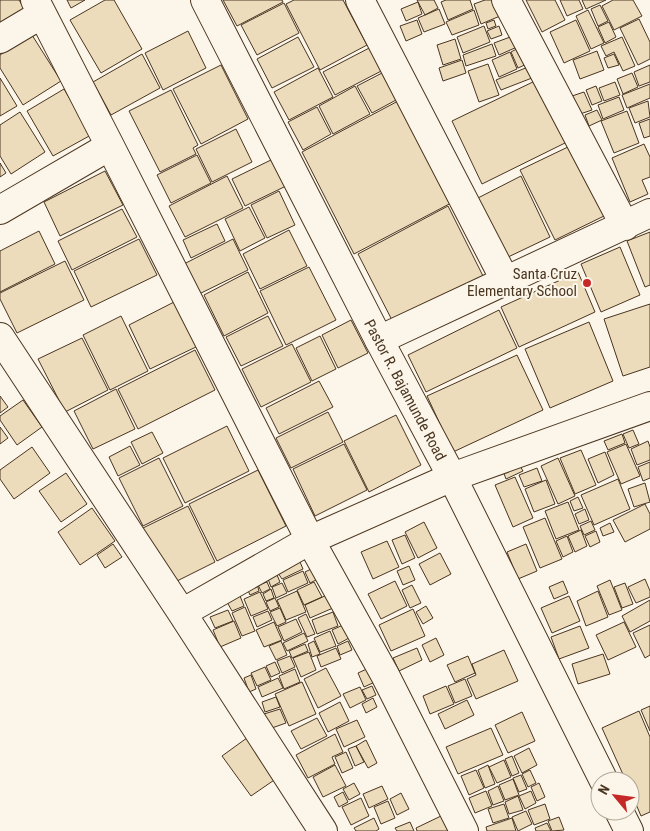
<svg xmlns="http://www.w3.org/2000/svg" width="650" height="831" font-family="'Roboto Condensed',sans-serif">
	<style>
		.building { fill: #ecdcbc; stroke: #4a3520 }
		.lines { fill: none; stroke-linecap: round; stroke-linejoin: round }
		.minor-casing { stroke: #4a3520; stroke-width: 30 }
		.tertiary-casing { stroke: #4a3520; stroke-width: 30 }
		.minor { stroke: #fbf6e9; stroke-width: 28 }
		.tertiary { stroke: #fbf6e9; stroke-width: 28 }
		.poi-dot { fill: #c62828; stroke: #fbf6e9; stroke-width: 2 }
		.labels { text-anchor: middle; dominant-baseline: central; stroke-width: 4; stroke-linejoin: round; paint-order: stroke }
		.poi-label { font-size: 15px; fill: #4a3520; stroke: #fbf6e9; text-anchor: end }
		.street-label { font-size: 15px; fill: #4a3520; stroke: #fbf6e9 }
	</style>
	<rect width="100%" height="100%" fill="#fbf6e9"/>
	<path class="building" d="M0,0H19L25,10L0,24Z
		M67,0H85L71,8Z
		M105,0H114L142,49L101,73L70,20Z
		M223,0H282L283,2L237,26Z
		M294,0H343L367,45L320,70L286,4Z
		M417,0H434L438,8L425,15Z
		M446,0H470L473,9L448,20L441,2Z
		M485,0H494L500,16L481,24L474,4Z
		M526,0H555L565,20L542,32Z
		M560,0H579L583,9L567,16Z
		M582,0H606L586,9Z
		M613,0H633L642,16L614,30L602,6Z
		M418,2L422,14L406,21L401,9Z
		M284,3L299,33L257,55L241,25Z
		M600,5L608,21L598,26L591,9Z
		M439,9L445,24L424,32L418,18Z
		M474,10L479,25L452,35L446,22Z
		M588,10L604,43L591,49L576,16Z
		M639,19L650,42V59L638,65L620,28Z
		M417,20L422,34L406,41L400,26Z
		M494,20L496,26L488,29L486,23Z
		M576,20L590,51L564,63L550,32Z
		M609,22L616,37L605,43L598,27Z
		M484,26L490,42L463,53L457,37Z
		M499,26L502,35L491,39L487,31Z
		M188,31L206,68L163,90L145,53Z
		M32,35L61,81L23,105L0,68V55Z
		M513,36L517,47L499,55L494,43Z
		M298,37L314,67L272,88L257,59Z
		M622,37L635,66L623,71L614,52L606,56L601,46Z
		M455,39L461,59L443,65L437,45Z
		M492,44L496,56L466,66L463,55Z
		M375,45L387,68L335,95L323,72Z
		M522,46L529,63L518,68L511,52Z
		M597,51L604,70L580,79L573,60Z
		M510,52L517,69L499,77L492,60Z
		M142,54L160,88L111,115L93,82Z
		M614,54L619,65L608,68L604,58Z
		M462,60L466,73L443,81L439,68Z
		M488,64L499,95L479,102L468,71Z
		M221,65L248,119L201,144L173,89Z
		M650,65V82L639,86L634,72Z
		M528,67L532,78L501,90L496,80Z
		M318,68L333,97L289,120L274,92Z
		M382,73L396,100L372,113L357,86Z
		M632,73L638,87L623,94L617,79Z
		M0,78L17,106L0,116Z
		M537,80L567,142L482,184L452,121Z
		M615,82L620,95L604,101L599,88Z
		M650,84V98L627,108L622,95Z
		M355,86L370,114L333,134L319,106Z
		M596,86L602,101L592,105L586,90Z
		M64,89L91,135L53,156L27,111Z
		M171,90L198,145L193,148L196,154L160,172L129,111Z
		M584,92L592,110L580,114L572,96Z
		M619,97L624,110L603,119L598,105Z
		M400,100L453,202L354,254L302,152Z
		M648,101L650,117L635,123L629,108Z
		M317,107L331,134L303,150L288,122Z
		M597,110L602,120L589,126L585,115Z
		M627,111L639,143L614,153L601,121Z
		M20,112L45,152L11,174L0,156V125Z
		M650,119V136L644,138L639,123Z
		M236,129L252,162L212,182L196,149Z
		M644,144L650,157V177L642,180L648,194L630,202L612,158Z
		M570,146L604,216L555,240L520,170Z
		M197,155L211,183L171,203L157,175Z
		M273,159L286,186L245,206L232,179Z
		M0,163L6,173L0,177Z
		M105,171L123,205L60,236L44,202Z
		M227,176L243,208L185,237L169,206Z
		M521,176L550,237L504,259L476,199Z
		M279,191L295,225L267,238L251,205Z
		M448,206L483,276L394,324L358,254Z
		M249,207L265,238L240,251L225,219Z
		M122,209L137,237L72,270L58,241Z
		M217,224L225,241L191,258L183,240Z
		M289,230L307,266L260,289L243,254Z
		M39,231L55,264L0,292V251Z
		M650,232V285L645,287L627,241Z
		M139,239L157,275L91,307L74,271Z
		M233,239L248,270L195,296L180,266Z
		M620,247L640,295L601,312L581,264Z
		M65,261L84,300L17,333L0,299V293Z
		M309,267L336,320L286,345L260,291Z
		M248,272L268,313L224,336L204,295Z
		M578,272L595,312L519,347L501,307Z
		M176,301L198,346L150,369L129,325Z
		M650,304V367L623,376L604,319Z
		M499,310L517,348L426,392L408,355Z
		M121,316L148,371L110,390L83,335Z
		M268,316L283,346L241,366L226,337Z
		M351,320L368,353L338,368L322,335Z
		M589,322L613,381L550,408L525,349Z
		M320,336L336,369L312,381L296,348Z
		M82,338L108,390L65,412L38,359Z
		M292,344L311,382L261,407L242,369Z
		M195,350L215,390L138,429L118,389Z
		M517,355L543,410L453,452L427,396Z
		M319,381L333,407L279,434L266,408Z
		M116,389L135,429L93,449L74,411Z
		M0,396L8,407L0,413Z
		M23,400L42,427L17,445L0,420V416Z
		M328,412L343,442L291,468L276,438Z
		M396,415L421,465L369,492L344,441Z
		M227,426L249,471L185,503L163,458Z
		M0,427L8,438L0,444Z
		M633,430L639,444L629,448L623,434Z
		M152,432L163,453L142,464L131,442Z
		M622,434L625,443L608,450L604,441Z
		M648,441L650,447V460L637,465L631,449Z
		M344,444L367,490L315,516L293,469Z
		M626,444L640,476L621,484L607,452Z
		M130,446L140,465L118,476L109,457Z
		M32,447L50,473L14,499L0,479V470Z
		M581,450L596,485L575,494L560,458Z
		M605,452L614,475L598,483L588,459Z
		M159,458L183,506L143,526L119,478Z
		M558,458L575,496L558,504L541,466Z
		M650,462V478L643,481L638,467Z
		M519,464L523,471L506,479L503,471Z
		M537,468L542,481L524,487L519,475Z
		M258,470L286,526L217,561L189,504Z
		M66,473L87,504L61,522L39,491Z
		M515,477L533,518L513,527L495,485Z
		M618,479L630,509L594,525L581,495Z
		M546,480L555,504L534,512L525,489Z
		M645,483L650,502L634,507L628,489Z
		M578,497L583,508L574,511L570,501Z
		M568,502L579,530L556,539L545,511Z
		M645,504L650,514V529L625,542L613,520Z
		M188,506L215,562L171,584L143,528Z
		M92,508L115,541L80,565L58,532Z
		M585,509L589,520L579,524L575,514Z
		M545,518L562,559L540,568L523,527Z
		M591,521L595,530L584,535L580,526Z
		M424,522L437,548L418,558L405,532Z
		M610,523L614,532L603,536L600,528Z
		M581,530L587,546L575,552L568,536Z
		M596,531L600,542L590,547L585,536Z
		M405,535L415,558L402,564L392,540Z
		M567,536L573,552L563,557L556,541Z
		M387,541L399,567L373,579L361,552Z
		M113,544L122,557L105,568L97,555Z
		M526,544L537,571L518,579L507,552Z
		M440,553L451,574L430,585L419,564Z
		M300,562L303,569L282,579L278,573Z
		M409,566L415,580L403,585L397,571Z
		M313,568L318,579L310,583L305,572Z
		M303,571L308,583L288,592L283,580Z
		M277,575L280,582L271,587L268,579Z
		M645,579L650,591V597L636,603L628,587Z
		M610,580L622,610L609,615L597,586Z
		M395,581L407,606L381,619L368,594Z
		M563,581L568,593L554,599L549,587Z
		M267,582L270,589L262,593L258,585Z
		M314,582L322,597L304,605L297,590Z
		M282,583L287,593L276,598L272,587Z
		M625,583L633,604L622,608L614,587Z
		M257,584L259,591L250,595L247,588Z
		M412,585L421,603L410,608L402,590Z
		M271,589L274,598L266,601L263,594Z
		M297,591L306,612L286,620L277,600Z
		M598,591L608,617L586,626L577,601Z
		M260,592L268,609L251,616L244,599Z
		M327,595L333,608L310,618L305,605Z
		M240,596L244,606L232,611L227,602Z
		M569,596L580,621L552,633L541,608Z
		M275,598L279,607L270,611L266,602Z
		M650,600V621L630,632L622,616Z
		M426,606L433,618L423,624L416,612Z
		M245,607L255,631L242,636L232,613Z
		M280,608L286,622L277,626L270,612Z
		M413,609L425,636L391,651L379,625Z
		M228,610L233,621L215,628L210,617Z
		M268,611L272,620L257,627L253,617Z
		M333,612L338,626L317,634L312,620Z
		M306,614L315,634L307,637L298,618Z
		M296,619L302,632L284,641L278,627Z
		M234,621L241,638L220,647L213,630Z
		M274,622L282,640L264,647L256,630Z
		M624,622L636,647L608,660L596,635Z
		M343,625L349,638L338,644L332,630Z
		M650,625V655L645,658L633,633Z
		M580,626L589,648L559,659L551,637Z
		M330,631L336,646L320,652L314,638Z
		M304,633L308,641L287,651L283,643Z
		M436,638L444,655L430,662L422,645Z
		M281,641L287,655L276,660L269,646Z
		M314,641L320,654L312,657L308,644Z
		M348,641L352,650L340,655L337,646Z
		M305,644L308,651L292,658L289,651Z
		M336,648L341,659L321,667L317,656Z
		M417,648L422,660L399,671L393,658Z
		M504,650L518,681L476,699L467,679L476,675L472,664Z
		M309,652L316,670L301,677L293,658Z
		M603,654L610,674L578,684L572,664Z
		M290,656L295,667L282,673L277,661Z
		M468,656L475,673L455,682L447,665Z
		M275,662L280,673L271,677L266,666Z
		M265,667L271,680L257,686L251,673Z
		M371,667L377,681L364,687L358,673Z
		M326,668L341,696L318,708L304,679Z
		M295,669L300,682L284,689L279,676Z
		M251,675L256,689L249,692L244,678Z
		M278,678L283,688L262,697L258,687Z
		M465,679L472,696L455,703L448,686Z
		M302,682L316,714L289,726L275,694Z
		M372,686L376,695L367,699L362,690Z
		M446,686L454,704L430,714L423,696Z
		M360,687L366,700L350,708L343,694Z
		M276,697L280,707L265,712L262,702Z
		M373,698L377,707L366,713L362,704Z
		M467,700L474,715L445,729L438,714Z
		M340,702L349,721L328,732L319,713Z
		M650,706V731L641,710Z
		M280,709L286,723L269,729L264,714Z
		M639,711L650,737V812L641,816L630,790V781H626L602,728Z
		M522,712L535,741L508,753L495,725Z
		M317,718L327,736L301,749L291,731Z
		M357,720L365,737L344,747L336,729Z
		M491,728L503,755L458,774L446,747Z
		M335,734L343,752L332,757L335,764L308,778L296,755Z
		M251,735L280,776L251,796L222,756Z
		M366,740L377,763L368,768L356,746Z
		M356,746L364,762L355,766L348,749Z
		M529,748L537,765L522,773L514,756Z
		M346,752L353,768L342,773L335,757Z
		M512,756L519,773L512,776L505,759Z
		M504,760L511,777L497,783L489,767Z
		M335,765L346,786L323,797L313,777Z
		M488,765L495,784L485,788L478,770Z
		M476,770L484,788L469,795L461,776Z
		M530,770L536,783L528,787L522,774Z
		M521,775L527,789L519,792L513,778Z
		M513,779L519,795L505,800L499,785Z
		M354,783L360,794L349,800L343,789Z
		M539,783L545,797L537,801L531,787Z
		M382,786L388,799L369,808L363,794Z
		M498,786L504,801L493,805L488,791Z
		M486,791L492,806L475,813L469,798Z
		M531,791L536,803L525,809L519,796Z
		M343,792L348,802L339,807L334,797Z
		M401,793L409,809L397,815L390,799Z
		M518,796L523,810L509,814L505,802Z
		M361,798L369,816L351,825L342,807Z
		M388,801L395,818L381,824L374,807Z
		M504,804L509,818L493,823L488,809Z
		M545,804L550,819L534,825L528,810Z
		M526,811L532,824L518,831L512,817Z
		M441,816L448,831H417L416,828Z
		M559,817L564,830L552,831L548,821Z
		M374,818L379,829L376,831H356L354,828Z
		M512,818L516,831H487L486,827Z
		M410,822L414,831H397L395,828Z
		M547,823L551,831H536L535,828Z"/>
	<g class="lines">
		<g class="minor-casing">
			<path id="minor" d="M35,0L110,146L310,540L385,675L464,831
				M360,0L505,280
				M506,0L625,226
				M0,39L42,14
				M0,210L110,146
				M0,337L182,613L323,831
				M379,340L650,213
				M182,613L310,540L452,477L650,406"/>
		</g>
		<g class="tertiary-casing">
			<path id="tertiary" d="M205,0L379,340L452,477L604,781
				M619,811L629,831"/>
		</g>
		<use href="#minor" class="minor"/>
		<use href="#tertiary" class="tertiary"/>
	</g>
	<circle class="poi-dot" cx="587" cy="283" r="5"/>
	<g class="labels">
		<g class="poi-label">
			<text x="577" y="274">Santa Cruz<tspan x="577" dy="17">Elementary School</tspan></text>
		</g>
		<g class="street-label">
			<text transform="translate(405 390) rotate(62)">Pastor R. Bajamunde Road</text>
		</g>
	</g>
	<g transform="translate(615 796) rotate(299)"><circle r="24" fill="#fbf6e9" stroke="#b4a999"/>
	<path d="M0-4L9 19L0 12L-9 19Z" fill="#c62828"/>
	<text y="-8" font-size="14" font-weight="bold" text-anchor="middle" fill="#4a3520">N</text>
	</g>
</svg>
